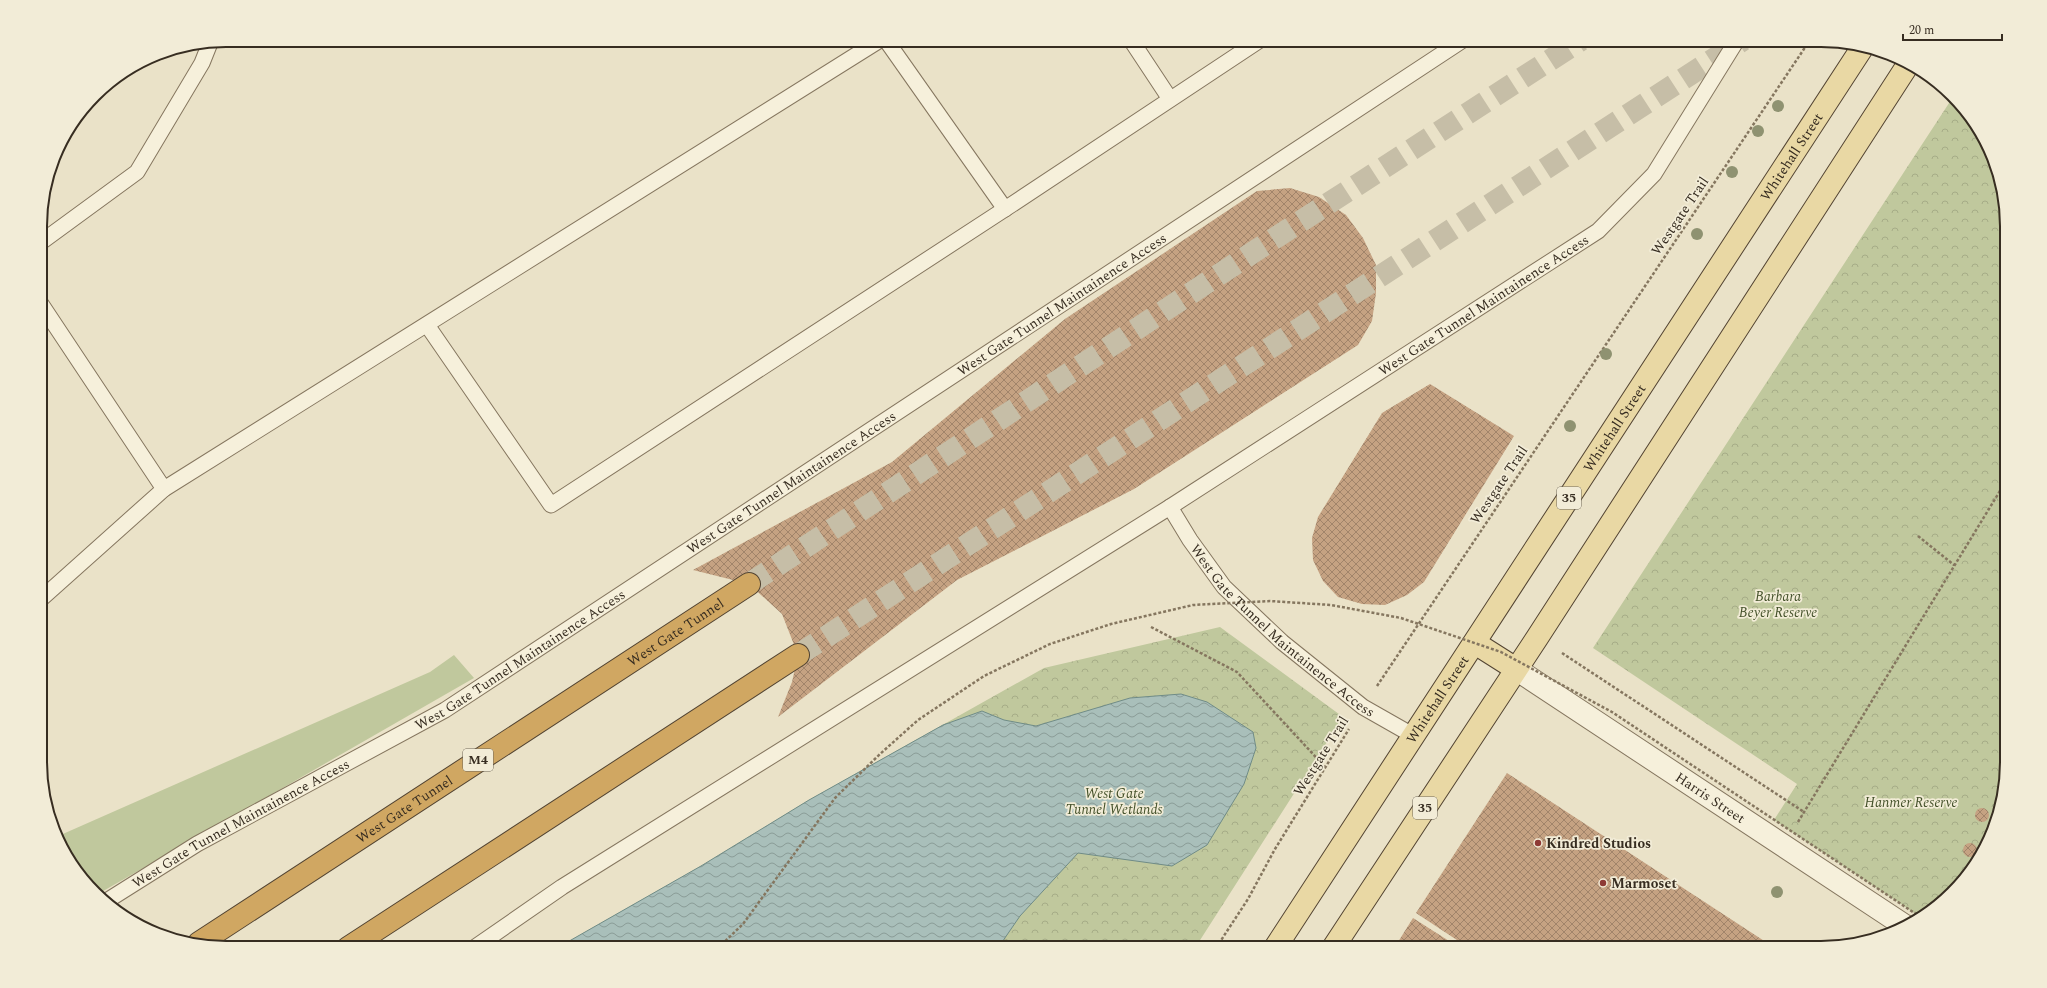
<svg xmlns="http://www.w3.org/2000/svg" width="2047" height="988" font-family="Spectral,serif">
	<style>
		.green { fill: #c0c89d }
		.park { fill: url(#park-crowns) }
		.water { fill: url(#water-waves); stroke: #708c87 }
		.building { fill: url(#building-cross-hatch) }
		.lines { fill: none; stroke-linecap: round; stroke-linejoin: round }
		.highway-tunnel { stroke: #c6bea7; stroke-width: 22; stroke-dasharray: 22 11; stroke-linecap: butt }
		.lane-casing { stroke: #85765f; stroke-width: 17 }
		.street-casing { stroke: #85765f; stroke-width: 24 }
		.primary-casing { stroke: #534432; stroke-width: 24 }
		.highway-casing { stroke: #534432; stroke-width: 24 }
		.path { stroke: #85765f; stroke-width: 2.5; stroke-dasharray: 3 2; stroke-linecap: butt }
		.lane { stroke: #f6f0db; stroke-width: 15 }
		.street { stroke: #f6f0db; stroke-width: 22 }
		.primary { stroke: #e9d8a4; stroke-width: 22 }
		.highway { stroke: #d0a762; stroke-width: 22 }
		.path-bridge { stroke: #85765f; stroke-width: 2.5; stroke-dasharray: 3 2; stroke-linecap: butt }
		.tree { fill: #8f9271 }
		.poi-dot { fill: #8e3a35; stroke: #f2ecd7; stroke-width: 1.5 }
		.labels { text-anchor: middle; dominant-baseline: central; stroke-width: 3.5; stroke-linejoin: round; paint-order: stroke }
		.shield { fill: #f2ecd7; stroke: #6f6658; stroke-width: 1 }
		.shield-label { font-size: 13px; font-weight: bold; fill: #372d21 }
		.street-label { font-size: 14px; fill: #372d21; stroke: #f2ecd7 }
		.park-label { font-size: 14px; font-style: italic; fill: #44512a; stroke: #f2ecd7 }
		.poi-label { font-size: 14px; font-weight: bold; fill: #372d21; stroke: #f2ecd7; text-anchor: start }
		.rim { fill: none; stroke: #372d21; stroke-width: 2 }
	</style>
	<defs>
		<pattern id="park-crowns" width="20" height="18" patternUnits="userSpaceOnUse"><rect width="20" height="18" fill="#c0c89d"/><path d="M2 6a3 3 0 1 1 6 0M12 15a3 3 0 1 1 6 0" fill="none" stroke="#a6ac87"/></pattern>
		<pattern id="water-waves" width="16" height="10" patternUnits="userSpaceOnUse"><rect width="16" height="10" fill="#a9bfba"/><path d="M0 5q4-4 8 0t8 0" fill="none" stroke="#8a9c97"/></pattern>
		<pattern id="building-cross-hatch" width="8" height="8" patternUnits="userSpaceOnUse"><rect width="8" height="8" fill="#c5a282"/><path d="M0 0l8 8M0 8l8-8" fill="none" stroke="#a1846a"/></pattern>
	</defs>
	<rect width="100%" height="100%" fill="#eae2c8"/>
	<path class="green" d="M454,655L474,678L98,894L78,875L56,837L430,672Z"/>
	<path class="park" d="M1953,97L1969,113L1993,155L2005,202L2007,762L1993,834L1968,875L1922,918L1774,820L1797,784L1593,648Z
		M1220,627L1343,717L1195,948H557L701,866L809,800L1044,668Z"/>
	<path class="water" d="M1181,694L1207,702L1253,732L1256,748L1244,784L1207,845L1172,866L1078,853L1020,916L998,948H557L701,866L809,800L943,725L982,711L1004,720L1036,726L1130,698Z"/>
	<path class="building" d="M1290,188L1319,197L1346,215L1363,238L1376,265V293L1372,321L1358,345L1134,489L957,580L778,717L792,682L798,655L782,614L749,584L693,570L892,462L1065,319L1257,191Z
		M1430,384L1514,436L1424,582L1407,595L1385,605L1362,604L1338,597L1323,581L1313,560L1312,538L1318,517L1382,413Z
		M1507,773L1775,948H1469L1416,913Z
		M1975 815a7 7 0 1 1 14 0a7 7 0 1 1-14 0Z
		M1963 850a7 7 0 1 1 14 0a7 7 0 1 1-14 0Z
		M1413,918L1460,948H1407L1398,942Z"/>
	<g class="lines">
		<path class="highway-tunnel" d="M749,584L1255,251L1581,40
			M798,655L1743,40"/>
		<g class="lane-casing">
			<g id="lane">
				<path d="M886,40L1005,209"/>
				<path d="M1131,40L1170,99"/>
				<path d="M40,243L137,172L202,63L210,43"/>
				<path d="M41,304L164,489"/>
				<path d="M427,325L551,505L1005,209L1260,40"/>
				<path id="s1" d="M1170,507L1598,231L1654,174L1737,40"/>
				<path d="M41,599L164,489L880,40"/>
				<path id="s2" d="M105,902L197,844L445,710L1463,40"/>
				<path id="s3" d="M474,948L562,887L1170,507L1190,540L1224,587L1282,642L1363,707L1414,736"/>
			</g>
		</g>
		<g class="street-casing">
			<g id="street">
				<path id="s4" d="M1516,669L1905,926"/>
			</g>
		</g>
		<g class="primary-casing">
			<g id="primary">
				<path d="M1475,643L1516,669"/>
				<path id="s5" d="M1275,948L1862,48"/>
				<path d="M1333,948L1537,638L1909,63"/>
			</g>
		</g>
		<g class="highway-casing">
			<g id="highway">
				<path id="s6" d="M199,943L749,584"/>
				<path d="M348,948L798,655"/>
			</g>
		</g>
		<path class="path" d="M1918,536L1954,565
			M1151,627L1237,672L1325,767
			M1562,653L1804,812
			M1377,686L1810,40
			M1798,822L2006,481
			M1216,948L1248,899L1275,849L1349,729"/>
		<use href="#lane" class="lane"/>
		<use href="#street" class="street"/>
		<use href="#primary" class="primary"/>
		<use href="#highway" class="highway"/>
		<path class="path-bridge" d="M718,948L743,924L835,798L880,754L918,720L984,676L1050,644L1111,624L1193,605L1270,601L1331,605L1401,618L1501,652L1612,712L1922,918"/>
	</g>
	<g class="tree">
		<circle cx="1778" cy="106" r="6"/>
		<circle cx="1758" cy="131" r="6"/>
		<circle cx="1732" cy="172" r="6"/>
		<circle cx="1697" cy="234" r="6"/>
		<circle cx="1606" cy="354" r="6"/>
		<circle cx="1570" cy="426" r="6"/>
		<circle cx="1777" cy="892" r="6"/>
	</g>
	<g class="poi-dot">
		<circle cx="1538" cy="843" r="4"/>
		<circle cx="1603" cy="883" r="4"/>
	</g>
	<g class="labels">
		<g class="shield">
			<rect x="1557" y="487" width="24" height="22" rx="3"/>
			<rect x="463" y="749" width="30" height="22" rx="3"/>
			<rect x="1413" y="797" width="24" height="22" rx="3"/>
		</g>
		<g class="shield-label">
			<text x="1569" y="498">35</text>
			<text x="478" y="760">M4</text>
			<text x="1425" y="808">35</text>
		</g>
		<g class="street-label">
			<text stroke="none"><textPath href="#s5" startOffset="945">Whitehall Street</textPath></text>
			<text transform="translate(1680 216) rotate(-56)">Westgate Trail</text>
			<text stroke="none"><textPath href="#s2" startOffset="1129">West Gate Tunnel Maintainence Access</textPath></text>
			<text stroke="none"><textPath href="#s1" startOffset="373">West Gate Tunnel Maintainence Access</textPath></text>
			<text stroke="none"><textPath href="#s5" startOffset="621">Whitehall Street</textPath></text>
			<text stroke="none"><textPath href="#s2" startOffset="805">West Gate Tunnel Maintainence Access</textPath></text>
			<text transform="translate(1499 485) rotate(-56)">Westgate Trail</text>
			<text stroke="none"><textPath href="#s3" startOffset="993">West Gate Tunnel Maintainence Access</textPath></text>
			<text stroke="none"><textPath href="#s6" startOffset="569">West Gate Tunnel</textPath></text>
			<text stroke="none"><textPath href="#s2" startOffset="481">West Gate Tunnel Maintainence Access</textPath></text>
			<text stroke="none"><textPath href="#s5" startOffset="297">Whitehall Street</textPath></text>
			<text transform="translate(1321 756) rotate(-58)">Westgate Trail</text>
			<text stroke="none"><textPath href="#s4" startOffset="233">Harris Street</textPath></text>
			<text stroke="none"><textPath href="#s6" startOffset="245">West Gate Tunnel</textPath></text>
			<text stroke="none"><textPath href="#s2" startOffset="157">West Gate Tunnel Maintainence Access</textPath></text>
		</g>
		<g class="park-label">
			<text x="1778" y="596">Barbara<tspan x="1778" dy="16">Beyer Reserve</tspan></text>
			<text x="1114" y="793">West Gate<tspan x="1114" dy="16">Tunnel Wetlands</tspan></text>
			<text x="1911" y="802">Hanmer Reserve</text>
		</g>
		<g class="poi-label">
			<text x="1546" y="843">Kindred Studios</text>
			<text x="1611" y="883">Marmoset</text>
		</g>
	</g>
	<path d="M0 0H2047V988H0ZM226 47H1821A179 179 0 0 1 2000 226V762A179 179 0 0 1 1821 941H226A179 179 0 0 1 47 762V226A179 179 0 0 1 226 47Z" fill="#f2ecd7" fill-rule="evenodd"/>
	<path class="rim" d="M226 47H1821A179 179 0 0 1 2000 226V762A179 179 0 0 1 1821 941H226A179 179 0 0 1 47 762V226A179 179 0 0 1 226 47Z"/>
	<path d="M1903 34v6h99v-6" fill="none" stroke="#372d21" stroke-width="2"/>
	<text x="1909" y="34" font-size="12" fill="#372d21" stroke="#f2ecd7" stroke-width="3" paint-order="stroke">20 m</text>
</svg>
